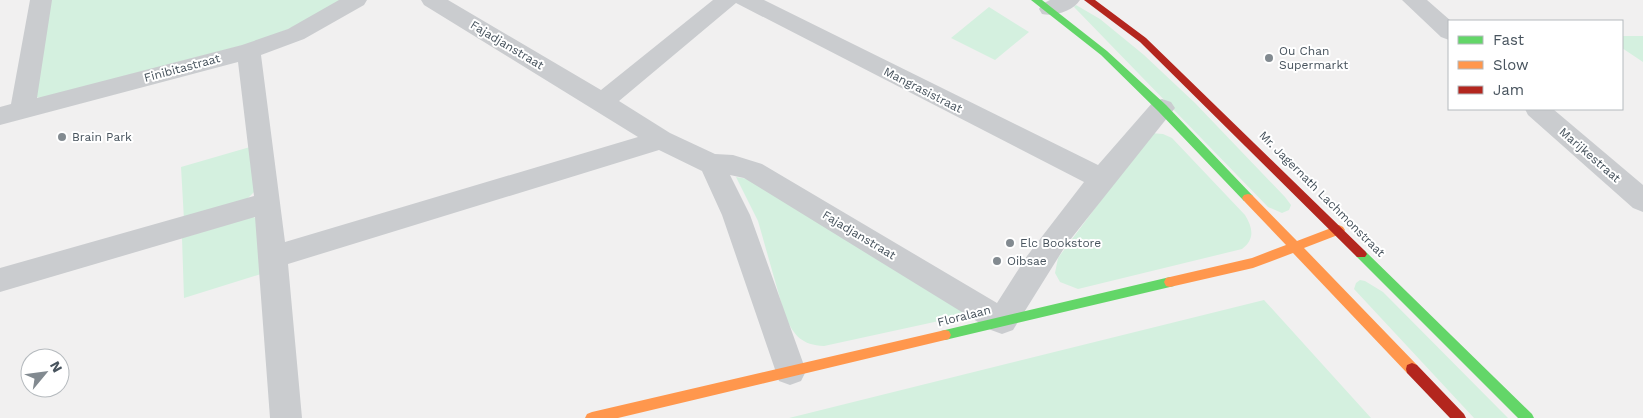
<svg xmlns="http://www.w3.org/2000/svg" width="1643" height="418" font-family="'Work Sans',sans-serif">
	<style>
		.green { fill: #d4f0df }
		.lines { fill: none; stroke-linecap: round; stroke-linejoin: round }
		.street { fill: #cacccf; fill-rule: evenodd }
		.fast { fill: #63d668; fill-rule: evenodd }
		.slow { fill: #ff974d; fill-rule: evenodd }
		.jam { fill: #b3261e; fill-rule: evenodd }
		.poi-dot { fill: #828a90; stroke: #fff; stroke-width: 2 }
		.labels { text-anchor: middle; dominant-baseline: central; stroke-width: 4; stroke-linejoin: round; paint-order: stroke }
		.street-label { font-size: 12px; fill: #47535d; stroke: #fff }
		.poi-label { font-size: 12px; fill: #47535d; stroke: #fff; text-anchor: start }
	</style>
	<rect width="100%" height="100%" fill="#f1f0f0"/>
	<path class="green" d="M46,0H343L302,23L263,40L41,98L35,97Z
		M1076,5L1100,19L1144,55L1195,103L1285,197L1291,205L1289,210L1282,213L1268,207L1074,7Z
		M989,7L1029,32L995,60L951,38Z
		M1622,36H1643V62L1622,48Z
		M1151,133L1163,134L1172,138L1245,215C1253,228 1255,239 1242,249L1078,289L1060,282L1055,273L1058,258Z
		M250,147L255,191L243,203L184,220L181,167Z
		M736,177L755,180L967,312L962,316L824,346C802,345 794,336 785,316L758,221Z
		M253,217L258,219L264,273L184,298L182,238Z
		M1360,280L1365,281L1383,292L1508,418H1474L1354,289L1356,283Z
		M1264,300L1371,418H789Z"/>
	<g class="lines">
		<path class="street" d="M30,0H52L37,98L242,45L288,29L339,0H367L364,5L304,39L261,55L285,242L638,137L424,5L421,0H448L601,90L713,0H764L1098,165L1153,102L1162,99L1171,102L1175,108L1066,245L1013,330L1002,334L991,330L744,178L730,175L750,215L806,371L801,381L790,385L779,381L722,215L702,171L659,150L288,264L302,418H270L255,217L0,292V268L254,196L238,62L0,125V107L11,104ZM736,3L1084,182L1027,256L997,303L762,164L733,155L715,154L670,133L619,101Z
			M1050,0H1080C1073,11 1054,17 1042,14L1039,9L1042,4Z
			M1402,0H1427L1451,21H1449V40L1441,37Z
			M1525,109H1553L1643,185V212L1633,208L1528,115Z"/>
		<path class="fast" d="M1031,0H1042L1107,51L1166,105L1252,195L1254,198L1252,201H1244L1158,111L1101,55Z
			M1361,249L1365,251L1532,414L1534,418H1518L1357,257L1355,254L1357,251Z
			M1170,277L1174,278L1176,282L1174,286L1170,287L945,340L941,339L939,335L941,331L945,330Z"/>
		<path class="slow" d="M1248,194L1252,195L1297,241L1339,225L1343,227L1345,230L1343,233L1304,248L1417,365L1418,369L1417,373L1412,375L1407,373L1293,253L1253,268L1170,287L1166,286L1164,282L1166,278L1170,277L1252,258L1286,245L1244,201L1242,198L1244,195Z
			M945,330L949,331L951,335L949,339L945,340L618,418H585L587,414L592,412Z"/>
		<path class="jam" d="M1084,0H1095L1146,38L1365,251L1367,254L1365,257H1357L1140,42Z
			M1412,363L1417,365L1464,414L1466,418H1450L1407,373L1406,369L1407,365Z"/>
	</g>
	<g class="poi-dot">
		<circle cx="1269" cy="58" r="5"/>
		<circle cx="62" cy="137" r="5"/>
		<circle cx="1010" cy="243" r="5"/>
		<circle cx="997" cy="261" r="5"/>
	</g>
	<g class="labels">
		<g class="street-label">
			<text transform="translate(507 45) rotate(31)">Fajadjanstraat</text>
			<text transform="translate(182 68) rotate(-15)">Finibitastraat</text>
			<text transform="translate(923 90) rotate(27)">Mangrasistraat</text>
			<text transform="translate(1590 155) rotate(41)">Marijkestraat</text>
			<text transform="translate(1322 194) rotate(45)">Mr. Jagernath Lachmonstraat</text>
			<text transform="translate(859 235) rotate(31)">Fajadjanstraat</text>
			<text transform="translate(964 316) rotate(-14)">Floralaan</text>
		</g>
		<g class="poi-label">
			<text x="1279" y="51">Ou Chan<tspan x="1279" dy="14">Supermarkt</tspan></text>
			<text x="72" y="137">Brain Park</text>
			<text x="1020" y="243">Elc Bookstore</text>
			<text x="1007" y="261">Oibsae</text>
		</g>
	</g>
	<rect x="1448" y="20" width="175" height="90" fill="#ffffff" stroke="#b5babe"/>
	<rect x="1458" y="36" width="25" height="8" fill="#63d668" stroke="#b5babe"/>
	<text x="1493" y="45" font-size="15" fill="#47535d">Fast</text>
	<rect x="1458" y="61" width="25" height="8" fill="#ff974d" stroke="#b5babe"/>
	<text x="1493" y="70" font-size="15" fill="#47535d">Slow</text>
	<rect x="1458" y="86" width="25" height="8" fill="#b3261e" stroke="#b5babe"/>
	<text x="1493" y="95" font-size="15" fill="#47535d">Jam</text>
	<g transform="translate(45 373) rotate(61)"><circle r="24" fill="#ffffff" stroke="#b5babe"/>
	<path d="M0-4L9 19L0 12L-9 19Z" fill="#828a90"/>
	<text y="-8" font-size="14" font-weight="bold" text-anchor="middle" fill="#47535d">N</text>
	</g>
</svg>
